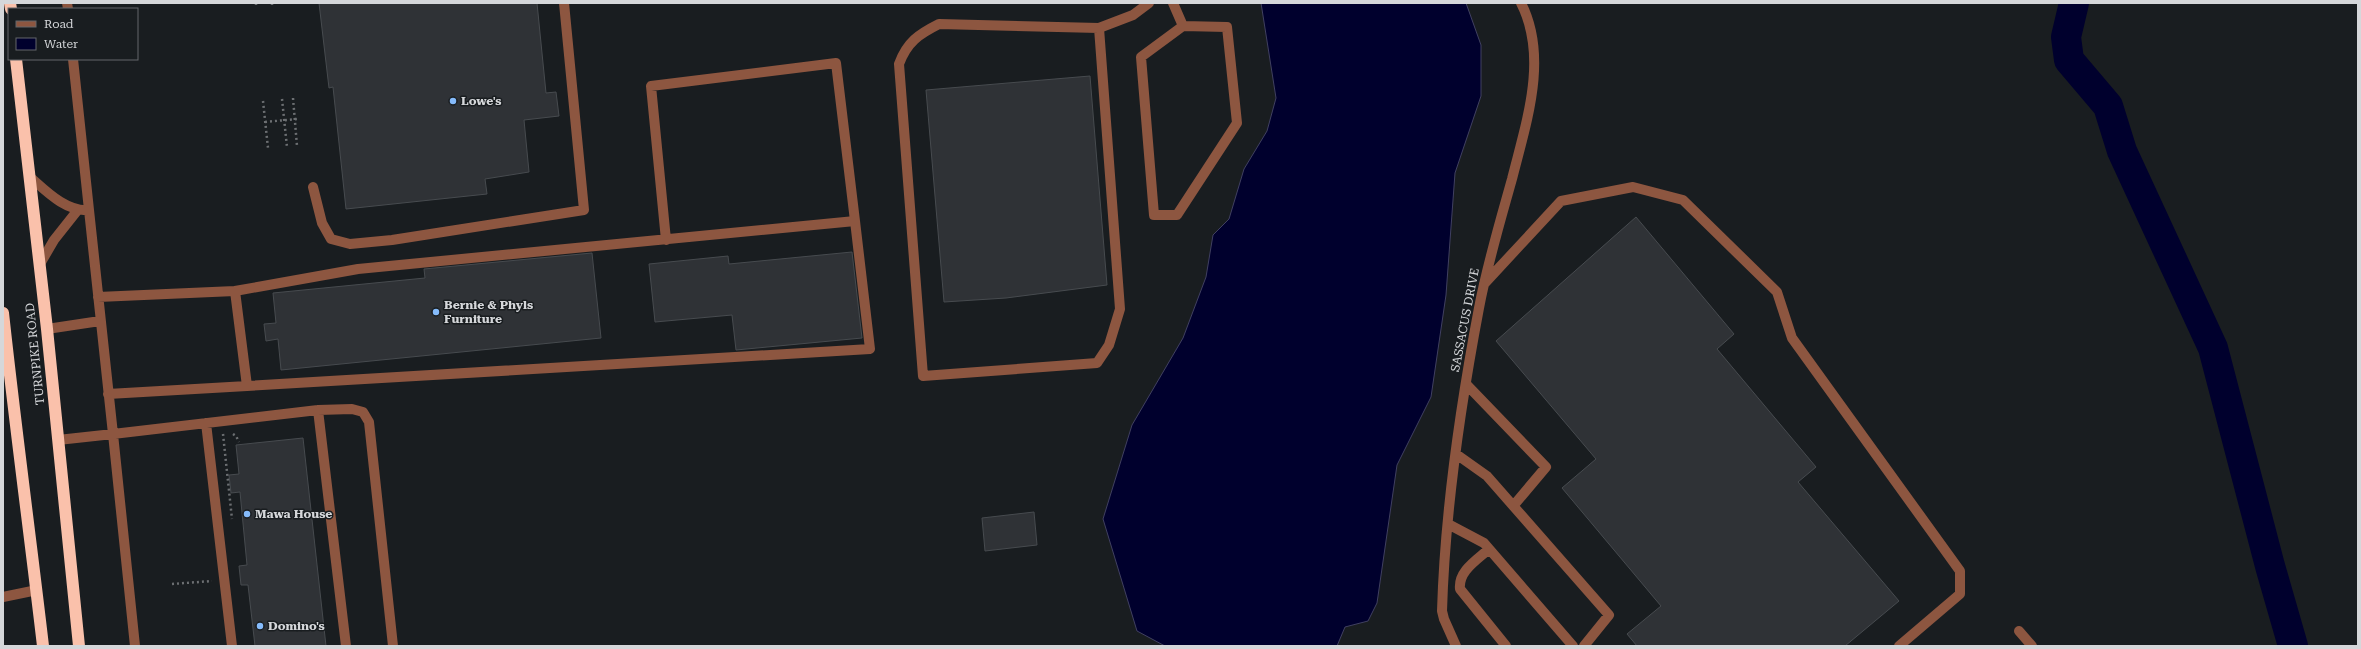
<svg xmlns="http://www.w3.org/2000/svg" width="2361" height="649" font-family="'Roboto Serif',serif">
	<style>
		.water { fill: #00002d; stroke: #404061 }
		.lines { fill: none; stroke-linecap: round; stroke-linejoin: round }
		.river { stroke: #00002d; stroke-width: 30 }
		.building { fill: #2f3236; stroke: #474b4f }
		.path { stroke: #6c6f72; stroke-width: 2.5; stroke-dasharray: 2 3; stroke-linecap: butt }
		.minor { stroke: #8d5640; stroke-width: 10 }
		.highway { stroke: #fac1ab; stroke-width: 12 }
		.poi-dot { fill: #85bbfb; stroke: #191d20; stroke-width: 1.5 }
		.labels { text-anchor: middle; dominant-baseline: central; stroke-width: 3; stroke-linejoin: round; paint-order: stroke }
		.poi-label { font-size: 12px; font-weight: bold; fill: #d5d7da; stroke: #191d20; text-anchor: start }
		.street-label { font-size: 12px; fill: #d5d7da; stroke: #191d20 }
	</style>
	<rect width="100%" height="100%" fill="#191d20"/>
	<path class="water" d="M1261,3H1466L1481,45V96L1455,173L1446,295L1431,397L1397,465L1377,603L1368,621L1345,627L1337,646H1165L1137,631L1103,519L1132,425L1183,338L1206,277L1213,235L1229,219L1244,169L1267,131L1276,98Z"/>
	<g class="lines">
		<path class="river" d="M2074,3L2066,37L2069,60L2108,106L2122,151L2213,348L2270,566L2293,646"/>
	</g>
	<path class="building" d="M319,3H537L546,93L556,92L559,116L524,120L529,172L485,179L487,194L346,209L333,87L329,88Z
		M1090,76L1107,285L1006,298L944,302L926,90Z
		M1636,217L1734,334L1717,349L1816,467L1798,482L1899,601L1845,646H1637L1627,634L1661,606L1562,488L1596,459L1496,341Z
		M852,252L862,338L736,350L732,315L655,322L649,264L728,256L729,264Z
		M592,253L601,338L281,370L278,339L266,341L264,324L276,323L273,293L425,278L424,269Z
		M303,438L326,646H255L248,585H241L239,566L247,565L240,492L231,493L229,475L239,474L236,445Z
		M1034,512L1037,545L985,551L982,518Z"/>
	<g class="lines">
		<path class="path" d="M256,3V7
			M272,3V5
			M283,3V4
			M293,98L297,146
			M282,99L287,147
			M263,101L268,148
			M265,122L297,119
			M223,434L232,519
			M233,434L236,436L239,442
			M172,584L212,581"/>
		<path class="minor" d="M67,3L68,9
			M1173,3L1183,26
			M1183,26L1227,27L1237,123L1177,215H1154L1141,57Z
			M1099,28L1120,309L1109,345L1097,363L923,376L899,64C907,42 919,34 939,24L1099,28L1133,15L1149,3
			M73,59L89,210
			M30,177C46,191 66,212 89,210L113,434L318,410L352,409L363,412L369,422L393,646
			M313,187L322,223L331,239L350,244L392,240L584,210L564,3
			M666,240L651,86L836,63L855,221
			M40,264L54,240L77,211
			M1484,284L1561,201L1633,187L1683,200L1777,292L1792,338L1960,571V594L1899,646
			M235,291L358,269L855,221L870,349L247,386
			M98,297L235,291L247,386L108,394
			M47,329L100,321
			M1466,384L1546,467L1514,505
			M318,410L346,646
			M206,423L232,646
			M58,440L113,434L135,646
			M1456,454L1487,476L1609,615L1584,646
			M1448,524L1484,543L1573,646
			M1489,549C1477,560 1458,571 1460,589L1506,646
			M3,597L37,590
			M2019,631L2032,646
			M1456,646L1444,619L1442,611C1445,509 1460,408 1479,308C1487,265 1500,222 1512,179C1526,123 1549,58 1521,3"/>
		<path class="highway" d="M10,3L11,9
			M16,59L47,329L79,646
			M3,313C15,424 30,535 43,646"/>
	</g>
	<g class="poi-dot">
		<circle cx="453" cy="101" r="4"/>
		<circle cx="436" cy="312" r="4"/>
		<circle cx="247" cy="514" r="4"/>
		<circle cx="260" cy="626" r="4"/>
	</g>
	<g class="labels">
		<g class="poi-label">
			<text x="461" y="101">Lowe's</text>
			<text x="444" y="305">Bernie &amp; Phyls<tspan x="444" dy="14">Furniture</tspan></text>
			<text x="255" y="514">Mawa House</text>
			<text x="268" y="626">Domino's</text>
		</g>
		<g class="street-label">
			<text transform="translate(1465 320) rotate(-79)">SASSACUS DRIVE</text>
			<text transform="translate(35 354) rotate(-96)">TURNPIKE ROAD</text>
		</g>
	</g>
	<rect width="2361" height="649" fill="none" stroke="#d5d7da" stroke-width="8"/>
	<rect x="8" y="8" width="130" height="52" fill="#191d20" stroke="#64676a"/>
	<rect x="16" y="21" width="20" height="6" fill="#8d5640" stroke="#64676a"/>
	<text x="44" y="28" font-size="12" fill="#d5d7da">Road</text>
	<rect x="16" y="38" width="20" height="12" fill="#00002d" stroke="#64676a"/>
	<text x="44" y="48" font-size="12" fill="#d5d7da">Water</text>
</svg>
